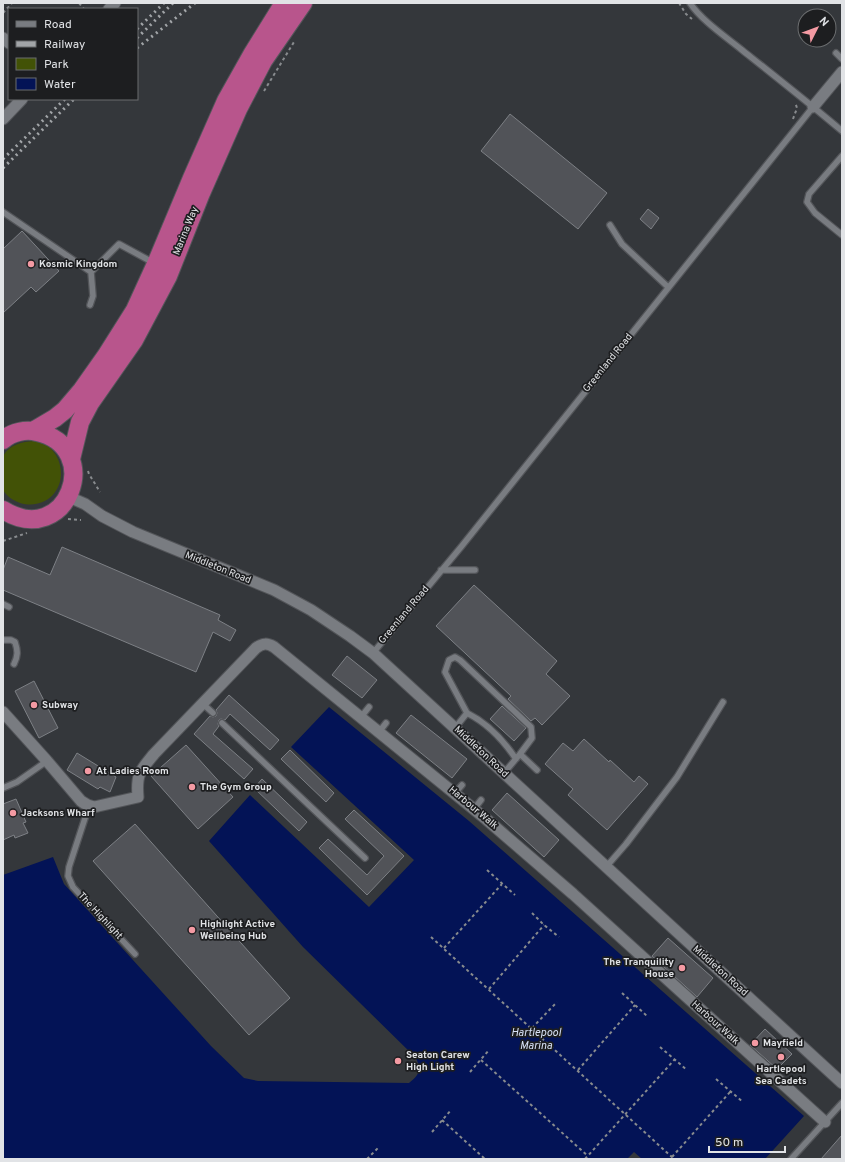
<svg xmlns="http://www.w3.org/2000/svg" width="845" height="1162" font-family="Overpass,sans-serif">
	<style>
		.green { fill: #425206 }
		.water { fill: #031356 }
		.building { fill: #515358; stroke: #7d8085 }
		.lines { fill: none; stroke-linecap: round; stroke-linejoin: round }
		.service-casing { stroke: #535559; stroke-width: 8 }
		.minor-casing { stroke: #535559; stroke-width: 13 }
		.trunk-casing { stroke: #535559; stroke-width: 20 }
		.path { stroke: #888b8e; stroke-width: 2; stroke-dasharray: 3 3; stroke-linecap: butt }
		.service { stroke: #797c81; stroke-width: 5.5 }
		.minor { stroke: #797c81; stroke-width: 11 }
		.trunk { stroke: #b8558c; stroke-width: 18 }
		.rail { stroke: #a2a5a8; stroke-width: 3; stroke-dasharray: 2 4; stroke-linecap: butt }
		.poi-dot { fill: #f49aa3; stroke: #1d1e20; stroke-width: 1.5 }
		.labels { text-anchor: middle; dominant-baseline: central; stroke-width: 3.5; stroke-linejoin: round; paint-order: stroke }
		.street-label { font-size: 10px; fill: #e1e3e6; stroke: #1d1e20 }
		.poi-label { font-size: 10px; font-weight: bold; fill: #e1e3e6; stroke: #1d1e20; text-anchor: start }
		.water-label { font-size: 11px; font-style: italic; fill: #d7e1f6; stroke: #1d1e20 }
	</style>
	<rect width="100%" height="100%" fill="#34373b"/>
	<path class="green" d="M34,441C39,443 45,444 49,447C53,450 56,455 58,459C69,486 48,511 20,503C12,500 7,496 3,490V456C10,444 22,442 34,441Z"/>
	<path class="water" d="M329,707L469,821L804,1116L765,1159H642L634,1152L627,1159H3V875L53,857L64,884L211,1046L244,1078L258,1081L409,1083C420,1075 422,1068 415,1057L303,947L209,841L250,795L369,907L414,860L291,747Z"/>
	<path class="building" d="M510,114L607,193L578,229L481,151Z
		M648,209L659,218L651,229L640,219Z
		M22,231L59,271L36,292L31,287L3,313V249Z
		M62,547L220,615L218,620L236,630L230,641L213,632L196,672L3,590V570L8,557L50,575Z
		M474,585L557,661L546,674L570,696L542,725L535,718L531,721L508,699L511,696L436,626Z
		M347,656L377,680L362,698L332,675Z
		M34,681L58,728L39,738L15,691Z
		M229,695L279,740L270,750L230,714L225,720L221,719L219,720L218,724L219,726L213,734L253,769L244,779L194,734L210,716L213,717L216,716L217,713L216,710Z
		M502,706L526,728L514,741L490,719Z
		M411,715L467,759L452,778L396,733Z
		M584,739L609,762L610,760L634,782L639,776L648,784L607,830L568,795L573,789L545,764L563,743L573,751Z
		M186,745L233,797L198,829L151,776Z
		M290,750L334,793L326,802L281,759Z
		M77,753L116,777L110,792L100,787L98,789L67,770Z
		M262,779L307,822L299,831L254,788Z
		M507,793L559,840L544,857L492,810Z
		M16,799L26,822L23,823L28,833L15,838L14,835L3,840V804Z
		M354,810L404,856L367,895L319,848L328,839L367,875L384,856L345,819Z
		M135,824L290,998L249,1035L93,861Z
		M668,938L713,978L697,997L652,956Z
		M765,1029L792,1054L777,1069L750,1045Z
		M842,1135V1159H821Z"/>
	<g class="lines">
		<g class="service-casing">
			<path id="service" d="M690,3C701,20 726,37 742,50C776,77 809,103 842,131
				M836,53L842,59
				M842,156L809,194L807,202L815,213L842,235
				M3,212L91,272
				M610,225L622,244L668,287
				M90,305L93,296L91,272L119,244L154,263
				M441,570H475
				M3,604L9,607
				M3,640H11L15,642C18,651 18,656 14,664
				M373,653L461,547L813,107
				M203,704L213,713
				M467,713C487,723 504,741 516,759
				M361,717L369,707
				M222,723L365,858
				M455,728L467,713L445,672L449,660L455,657L460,660L531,727L532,738L520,754L504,773
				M379,732L386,723
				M520,754L537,770
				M3,788L17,782L47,761
				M455,793L462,785
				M89,806L69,867L68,876L73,887L135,954
				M474,809L481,800
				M606,867L626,844L677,777L723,702
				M791,1159L842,1103"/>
		</g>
		<g class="minor-casing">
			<path id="minor" d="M109,9L115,3
				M3,38L9,43
				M813,107L842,72
				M3,119L22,99
				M69,497L85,504L102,516L133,532L274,590L311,610L350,636L373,653L842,1083
				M3,712L47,761L81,801C85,804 88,806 94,807L138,797C136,774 140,771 154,754L256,648C263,643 267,643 274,647L486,819L573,894L825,1122"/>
		</g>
		<g class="trunk-casing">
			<path id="trunk" d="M33,431L55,418L65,410L82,390L106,356L135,310L156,264L192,178L226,101L253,53L284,3
				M3,440C12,432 26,429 37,432C105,447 68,550 3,510
				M71,459L80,422L90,403L134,340L168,276L201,193L238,109L263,61L303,3"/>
		</g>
		<path class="path" d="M79,3L84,9
			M679,3L686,14L692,19
			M3,13L12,3
			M264,91L294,42
			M793,119L797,108L795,102
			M88,471L89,474L100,492
			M68,519L81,520
			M3,541L27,533
			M487,870L515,895
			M532,913L544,925L559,937
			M431,937L674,1159
			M444,948L502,884
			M489,989L544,925
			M622,993L648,1017
			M532,1028L557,1002
			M660,1047L687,1070
			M481,1060L588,1156
			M578,1070L635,1005
			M470,1072L489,1050
			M716,1079L743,1102
			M442,1120L485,1159
			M432,1132L451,1110
			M672,1157L730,1092
			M367,1159L378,1148
			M585,1159L675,1059"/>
		<use href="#service" class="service"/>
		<use href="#minor" class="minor"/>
		<use href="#trunk" class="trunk"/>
		<path class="rail" d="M137,29L164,3
			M137,38L173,3
			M137,48L195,3
			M3,159L65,99
			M3,168L74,99"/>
	</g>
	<g class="poi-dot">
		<circle cx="31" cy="264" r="4"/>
		<circle cx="34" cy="705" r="4"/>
		<circle cx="88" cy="771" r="4"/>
		<circle cx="192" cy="787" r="4"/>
		<circle cx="13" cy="813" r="4"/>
		<circle cx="192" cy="930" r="4"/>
		<circle cx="682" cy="968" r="4"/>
		<circle cx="755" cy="1043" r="4"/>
		<circle cx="781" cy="1057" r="4"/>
		<circle cx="398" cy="1061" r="4"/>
	</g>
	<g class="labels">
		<g class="street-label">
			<text transform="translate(186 231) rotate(-68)">Marina Way</text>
			<text transform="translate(608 363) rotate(-51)">Greenland Road</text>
			<text transform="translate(218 568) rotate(22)">Middleton Road</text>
			<text transform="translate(404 615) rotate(-50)">Greenland Road</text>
			<text transform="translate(481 752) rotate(43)">Middleton Road</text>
			<text transform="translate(473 808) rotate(40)">Harbour Walk</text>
			<text transform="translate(100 916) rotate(47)">The Highlight</text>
			<text transform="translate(720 971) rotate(42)">Middleton Road</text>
			<text transform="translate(715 1023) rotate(42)">Harbour Walk</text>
		</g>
		<g class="poi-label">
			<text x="39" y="264">Kosmic Kingdom</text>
			<text x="42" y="705">Subway</text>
			<text x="96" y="771">At Ladies Room</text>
			<text x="200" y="787">The Gym Group</text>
			<text x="21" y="813">Jacksons Wharf</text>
			<text x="200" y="924">Highlight Active<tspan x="200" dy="12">Wellbeing Hub</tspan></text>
			<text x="674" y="962" text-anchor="end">The Tranquility<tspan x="674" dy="12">House</tspan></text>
			<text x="763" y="1043">Mayfield</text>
			<text x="406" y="1055">Seaton Carew<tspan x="406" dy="12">High Light</tspan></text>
			<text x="781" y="1069" text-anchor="middle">Hartlepool<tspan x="781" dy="12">Sea Cadets</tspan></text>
		</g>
		<g class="water-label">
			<text x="536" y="1033">Hartlepool<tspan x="536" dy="13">Marina</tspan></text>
		</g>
	</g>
	<rect width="845" height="1162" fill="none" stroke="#e1e3e6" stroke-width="8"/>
	<rect x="8" y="8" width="130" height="92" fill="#1d1e20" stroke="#6b6d6f"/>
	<rect x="16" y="21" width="20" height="6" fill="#797c81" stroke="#6b6d6f"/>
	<text x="44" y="28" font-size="12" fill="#e1e3e6">Road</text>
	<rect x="16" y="41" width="20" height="6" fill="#a2a5a8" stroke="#6b6d6f"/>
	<text x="44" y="48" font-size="12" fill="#e1e3e6">Railway</text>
	<rect x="16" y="58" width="20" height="12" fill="#425206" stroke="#6b6d6f"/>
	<text x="44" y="68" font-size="12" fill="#e1e3e6">Park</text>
	<rect x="16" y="78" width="20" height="12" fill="#031356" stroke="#6b6d6f"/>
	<text x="44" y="88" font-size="12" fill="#e1e3e6">Water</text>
	<g transform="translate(817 28) rotate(48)"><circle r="19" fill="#1d1e20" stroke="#6b6d6f"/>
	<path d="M0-3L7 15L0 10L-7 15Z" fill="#f49aa3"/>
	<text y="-6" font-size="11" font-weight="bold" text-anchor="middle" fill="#e1e3e6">N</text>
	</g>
	<path d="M709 1146v6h76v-6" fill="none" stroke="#e1e3e6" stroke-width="2"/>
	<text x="715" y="1146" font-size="12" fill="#e1e3e6" stroke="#1d1e20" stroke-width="3" paint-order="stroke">50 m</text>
</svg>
